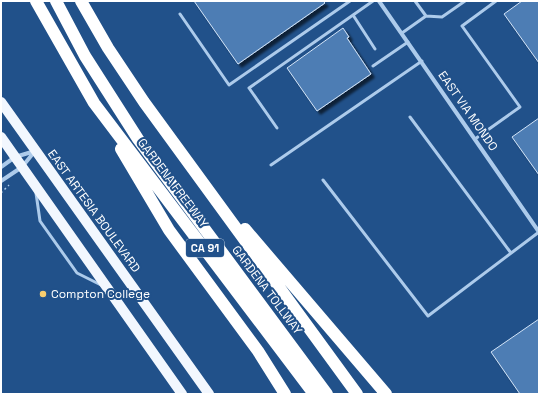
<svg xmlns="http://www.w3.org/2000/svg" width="540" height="395" font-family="'Space Grotesk',sans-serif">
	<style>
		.building { fill: #4d7db4; stroke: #d2e4f8; filter: url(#shadow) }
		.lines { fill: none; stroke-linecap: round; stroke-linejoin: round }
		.path { stroke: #adcbeb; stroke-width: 1.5; stroke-dasharray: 2 3; stroke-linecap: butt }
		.lane { stroke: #adcbeb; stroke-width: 3 }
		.street { stroke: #adcbeb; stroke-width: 4 }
		.primary { stroke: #f2f7fe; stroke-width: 10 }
		.highway { stroke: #fff; stroke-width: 12 }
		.poi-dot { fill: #f8cd6e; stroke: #21518a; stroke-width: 1.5 }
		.labels { text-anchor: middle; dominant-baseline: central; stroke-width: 4; stroke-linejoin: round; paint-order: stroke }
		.shield { fill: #21518a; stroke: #bccbdc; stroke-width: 1 }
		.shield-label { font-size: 11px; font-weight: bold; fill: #fff }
		.street-label { font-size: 12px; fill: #fff; stroke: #21518a }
		.poi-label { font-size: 12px; fill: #fff; stroke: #21518a; text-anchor: start }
	</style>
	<defs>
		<filter id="shadow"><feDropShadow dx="3.5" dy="3.5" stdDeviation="1" flood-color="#0009"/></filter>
	</defs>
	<rect width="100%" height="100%" fill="#21518a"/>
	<path class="building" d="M194,1H323L325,3L238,64Z
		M522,1H539V63L504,14Z
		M343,28L349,37L347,38L371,74L317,111L287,68Z
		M539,118V175L512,137Z
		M539,319V394H520L491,352Z"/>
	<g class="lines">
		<path class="path" d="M1,193L9,185"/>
		<path class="lane" d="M180,14L229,85L350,1
			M353,15L375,49
			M426,16L442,17L465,1
			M402,33L426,16L415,1
			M373,66L408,42
			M410,117L511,253
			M277,128L249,88L373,1
			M475,139L520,107L462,26L496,1
			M271,165L422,61
			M323,180L428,316L539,232
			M36,193L40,221L77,273L101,285"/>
		<path class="street" d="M379,1L539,232
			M1,167L15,157L35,151
			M1,181L22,167L35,151"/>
		<path class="primary" d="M1,102L209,394
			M1,137L182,394"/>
		<path class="highway" d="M36,1L94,103L314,394
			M56,1L85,56L138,139L327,394
			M81,1L108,48L144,102L357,394
			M121,149L169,230L258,351L285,394
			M245,229L386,394"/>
	</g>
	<circle class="poi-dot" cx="43" cy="294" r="4"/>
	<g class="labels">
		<rect class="shield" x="186" y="239" width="38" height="18" rx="3"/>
		<g class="shield-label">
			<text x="205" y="248">CA 91</text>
		</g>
		<g class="street-label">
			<text transform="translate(468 111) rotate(55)">EAST VIA MONDO</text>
			<text transform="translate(173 183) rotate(53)">GARDENA FREEWAY</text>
			<text transform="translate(94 211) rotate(54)">EAST ARTESIA BOULEVARD</text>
			<text transform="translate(267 290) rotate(53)">GARDENA TOLLWAY</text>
		</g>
		<g class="poi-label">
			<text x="51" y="294">Compton College</text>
		</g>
	</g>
	<rect width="540" height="395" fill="none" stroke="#ffffff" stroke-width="4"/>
</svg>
